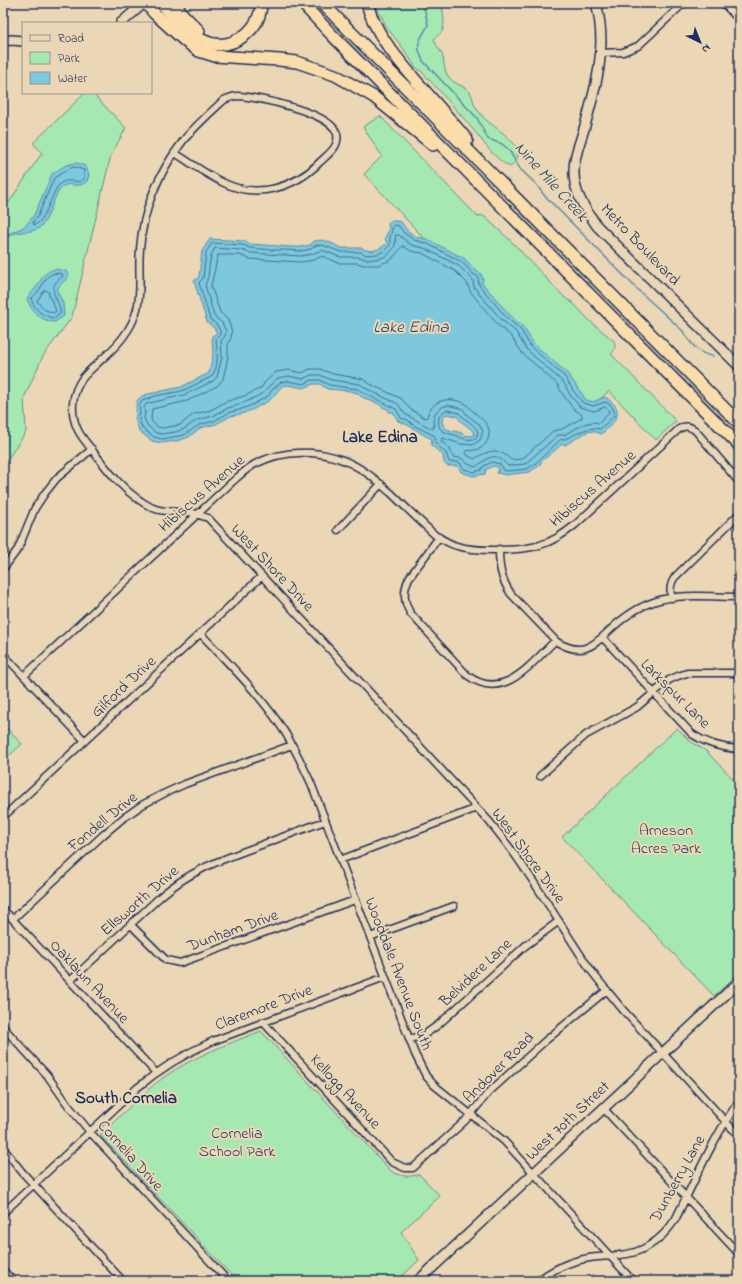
<svg xmlns="http://www.w3.org/2000/svg" width="742" height="1284" font-family="'Indie Flower',sans-serif">
	<style>
		.green { fill: #a6e8b2; stroke: #608c88 }
		.water { fill: #7dc8dc; stroke: #568baa; fill-rule: evenodd }
		.lines { fill: none; stroke-linecap: round; stroke-linejoin: round }
		.shore { stroke: #426c90; stroke-width: 1 }
		.stream { stroke: #568baa; stroke-width: 1.5 }
		.street-casing { stroke: #1b2f5e; stroke-width: 9 }
		.secondary-casing { stroke: #1b2f5e; stroke-width: 12 }
		.highway-casing { stroke: #1b2f5e; stroke-width: 14 }
		.street { stroke: #ebd7b5; stroke-width: 6 }
		.secondary { stroke: #ebd7b5; stroke-width: 9 }
		.highway { stroke: #faddab; stroke-width: 11 }
		.labels { text-anchor: middle; dominant-baseline: central; stroke-width: 4; stroke-linejoin: round; paint-order: stroke }
		.street-label { font-size: 16px; fill: #1b2f5e; stroke: #ebd7b5 }
		.park-label { font-size: 16px; fill: #294266; stroke: #ebd7b5 }
		.water-label { font-size: 17px; font-style: italic; fill: #2a4671; stroke: #ebd7b5 }
		.neighbourhood-label { font-size: 17px; font-weight: bold; fill: #1b2f5e; stroke: #ebd7b5 }
	</style>
	<rect width="100%" height="100%" fill="#ebd7b5"/>
	<filter id="ink" filterUnits="userSpaceOnUse"><feTurbulence type="fractalNoise" baseFrequency=".025" numOctaves="2"/><feDisplacementMap in="SourceGraphic" scale="8" xChannelSelector="R" yChannelSelector="G"/><feConvolveMatrix kernelMatrix="1 2 1 2 8 2 1 2 1" color-interpolation-filters="sRGB"/></filter>
	<g filter="url(#ink)">
		<path class="green" d="M375,3H441C443,9 445,23 443,29C442,33 437,36 434,39C436,44 438,48 441,52C445,60 443,69 448,76C454,85 464,85 470,92C472,95 473,100 474,104C476,108 480,113 483,117C494,129 535,148 510,167C493,158 483,141 471,127C455,108 438,89 421,71L416,68L403,48L387,28Z
			M85,93H92L126,128L111,155L72,317L43,356L24,398L26,432L3,466V211L42,153L33,143Z
			M380,116L478,217L481,215L485,217L511,241L565,298L573,303L590,321L614,341C616,346 615,351 611,354L676,421L656,440L609,391L586,412L364,174L382,156L363,127Z
			M3,724L22,744L3,761Z
			M677,728L690,741L706,751L739,785V973L714,996L562,837Z
			M261,1031L392,1172C402,1176 409,1178 419,1174L440,1196L401,1232L419,1260L397,1281H237L100,1135C121,1116 141,1094 164,1077C194,1056 228,1044 261,1031Z"/>
		<path class="water" d="M75,163L81,164L87,168L89,175L87,181C78,190 71,181 64,186C51,195 52,218 39,228C33,232 27,231 21,232C14,233 9,236 3,238V236L22,228L27,224L34,215L52,174L66,165Z
			M390,221H398L402,223L406,229L416,237L427,239L465,259L475,270L481,274L483,279L482,283L509,314L523,327L534,344L568,374L586,400L593,402L605,397C626,410 617,421 601,434L593,431L587,432L565,445L562,444L542,461L539,466L529,472L506,475L497,473L499,469L498,467L492,466L490,468L486,469L485,474L473,476L461,472L458,466H447L444,463L443,455L431,445L432,439C420,434 409,424 398,421L393,412H389L388,409L382,407L379,404L362,397L357,393L351,391L327,389L320,384H313L304,388L288,385L282,386L270,400L254,409L241,414L231,416L216,424L200,428L189,437L177,441L161,443L152,441L139,431L135,418C139,408 131,402 144,395L181,387L209,373L213,355L212,336L217,333L214,328L207,322L194,281L199,277L202,251L210,239L245,241L251,244L292,247H301L310,245L314,241L322,240L329,242L341,248H362C371,254 381,249 387,243L385,238L389,229L388,224ZM447,414L457,416C461,424 470,426 474,433L473,436L463,435L462,433L446,429L442,422L443,417Z
			M55,269L66,271L69,275C66,282 59,283 57,291L63,303L64,316L55,322C41,321 32,312 27,299C28,295 32,293 35,289C43,279 40,274 55,269Z"/>
		<g class="lines">
			<path class="shore" d="M75,167L84,170V179C76,186 67,175 58,186C51,195 45,223 34,225L33,222L38,216L54,178L68,169Z
				M395,225L399,226L403,232L414,240L426,243L462,262L472,273L478,277L479,285L485,292L506,317L520,329L531,347L565,377L574,392L583,403L593,406L605,402C611,404 615,409 614,416L600,429C583,425 575,438 560,440L536,463L527,469L506,471L504,470L500,464L492,462L484,466L481,470L474,472L464,469L459,462H449L446,453L436,444L435,436L413,425L408,420L401,418L396,409L364,393L358,389L329,385L320,380H312L304,384L288,381L281,382L272,390L268,396L252,405L239,410L230,412L214,421L199,425L184,435L162,439L154,437L142,428L139,418L140,413L139,406L142,401L155,396L182,391L211,377C220,367 217,351 216,339L220,335V331L217,325L210,319L199,283L203,278L206,252L212,243L243,245L250,248L273,250H282L301,251L311,249L316,245H322L341,252H361L366,255L378,254L384,251L390,245V238L393,226Z
				M396,235H399L411,245L424,248L459,266L473,280L474,287L481,296L502,320L516,332L527,350L564,383L570,395L580,407L594,411L605,407L609,411L608,414L599,423L593,422L584,424L564,435H558L525,464L508,466C493,449 489,459 475,467L468,464L461,458L453,457L450,449L441,441L442,438H443L461,444L473,445L480,440L483,431L479,424L467,415L463,409L448,405L442,407L435,413L433,421L434,428L432,429L405,414L398,404L367,389L360,384L331,380L320,375H311L303,379L289,376L278,378L269,386L265,392L250,400L238,405L228,408L213,416L197,420L184,429L175,432L162,434L156,433L147,425L144,418L145,414L144,407L146,404L184,395L213,381L217,377L222,357L221,341L225,336L226,331L222,323L214,316L205,285C211,274 207,259 215,248L241,250L250,253L301,256L312,254L322,250L340,257H359L365,259H377L387,256L393,249L395,245Z
				M403,246L411,251L422,253L455,271L467,283L470,291L477,300L498,325L511,336L523,354L557,384L565,398L574,409L582,415V418L562,429L553,431L522,459L511,460C497,446 488,451 474,459L466,454V451C471,450 476,451 481,448C484,446 487,443 488,439C493,425 481,419 473,411C470,409 468,405 464,403C449,396 431,400 427,417L425,418L410,409L402,399L370,384L363,379L333,374L320,369H310L302,373L289,370L276,372L265,382L261,388L247,395L225,402L211,410L194,414L180,425L162,428L158,427L152,422L151,419L152,409L187,401L217,386L223,379L228,357V344L231,338L232,332L228,320L220,312L211,286L218,255H240L249,259L301,262L314,260L322,256L339,263H357L364,265H378L391,260Z
				M55,273L62,274L63,276C61,278 58,280 56,282C48,294 62,303 60,314L55,318C43,317 35,310 31,299C34,296 37,293 40,289C45,281 45,276 55,273Z
				M45,290L48,291C49,298 54,304 56,311L54,313L45,310L37,301Z
				M448,410L459,413C465,420 475,424 478,432L476,438C470,441 463,439 458,436C447,432 436,434 439,417L444,411Z"/>
			<path class="stream" d="M422,3L425,11L428,25C420,42 414,41 423,61L477,118L488,139L502,144L509,150L520,169L536,184L544,195L638,290L682,330C690,342 698,355 713,356"/>
			<g class="street-casing">
				<path id="street" d="M723,3L739,20
					M601,53L623,52L638,46L684,3
					M175,153C191,163 207,175 224,183C257,199 294,188 319,163C327,155 340,147 337,134C333,113 258,97 238,96C233,96 229,98 224,100C210,113 195,126 183,141C159,172 143,209 140,249C138,269 142,289 137,309C132,330 117,346 101,360C95,366 87,372 82,379C72,393 70,412 77,428C80,436 87,443 92,450C109,472 127,496 153,508C164,513 176,511 188,512C195,513 202,516 208,518L488,820C527,866 556,919 590,969C600,983 612,996 623,1010L739,1136
					M338,530L381,484
					M439,537L409,578C403,591 403,602 411,614L467,675C503,703 530,664 555,641
					M499,549C499,567 501,579 511,594L557,642C588,660 597,640 619,622C630,613 643,605 656,601C682,593 712,597 739,597
					M3,569L18,549L35,508L45,493L57,478L92,449
					M672,598C669,590 670,584 675,577L739,514
					M200,633C230,665 262,696 286,734C295,749 303,766 311,783L415,1054L426,1076L434,1085L504,1141L633,1281
					M603,638L692,734C707,744 721,748 739,749
					M3,654L85,741
					M24,676L231,483C239,476 246,469 255,464C290,446 334,450 365,472C375,478 382,486 391,493C405,507 420,521 435,535C442,539 449,544 457,546C476,552 522,551 540,545C554,541 564,534 575,525L679,429C685,425 689,426 695,430L739,482
					M540,776L586,735L637,707L669,680L678,676L687,673H739
					M3,817L262,576
					M340,860L477,808
					M3,909L156,1073
					M13,919L103,835L122,819L142,805L163,794L185,784L292,745
					M131,925L166,960L180,963L355,900
					M370,937L454,906
					M70,981L161,896C190,871 218,861 253,848C277,839 301,830 325,821
					M263,1022L392,1162L405,1168H413L465,1121L489,1092L545,1041L607,990
					M3,1027L47,1075L68,1105L90,1132L228,1281
					M409,1039L424,1035L438,1025L525,946L559,921
					M604,1109L739,1254
					M3,1148L23,1173L123,1281
					M3,1213L137,1088C162,1067 184,1054 213,1041L385,977
					M3,1270L13,1281
					M537,1281C551,1271 567,1262 584,1259C596,1256 608,1257 620,1255C644,1253 662,1239 675,1220C695,1180 713,1138 739,1101"/>
			</g>
			<g class="secondary-casing">
				<path id="secondary" d="M596,3C608,47 596,87 584,129C580,143 573,158 574,174C575,196 585,208 597,226L739,366
					M121,23L144,3
					M3,41L12,40L23,41
					M418,1281L739,982"/>
			</g>
			<g class="highway-casing">
				<path id="highway" d="M146,3L154,13L185,41L199,51L215,56L279,60L297,62L335,75L374,97L433,145
					M161,3C183,26 210,62 245,35C255,27 261,16 261,3
					M175,3L182,14L199,31
					M302,3L332,35L739,445
					M322,3L739,423
					M367,3C375,36 402,64 423,89C438,106 453,123 467,140"/>
			</g>
			<use href="#street" class="street"/>
			<use href="#secondary" class="secondary"/>
			<use href="#highway" class="highway"/>
		</g>
	</g>
	<g class="labels">
		<g class="street-label">
			<text transform="translate(640 245) rotate(46)">Metro Boulevard</text>
			<text transform="translate(593 489) rotate(-41)">Hibiscus Avenue</text>
			<text transform="translate(202 494) rotate(-41)">Hibiscus Avenue</text>
			<text transform="translate(272 568) rotate(47)">West Shore Drive</text>
			<text transform="translate(124 687) rotate(-43)">Gilford Drive</text>
			<text transform="translate(675 694) rotate(45)">Larkspur Lane</text>
			<text transform="translate(103 822) rotate(-39)">Fondell Drive</text>
			<text transform="translate(528 856) rotate(54)">West Shore Drive</text>
			<text transform="translate(140 901) rotate(-41)">Ellsworth Drive</text>
			<text transform="translate(233 931) rotate(-20)">Dunham Drive</text>
			<text transform="translate(476 973) rotate(-43)">Belvidere Lane</text>
			<text transform="translate(398 974) rotate(69)">Wooddale Avenue South</text>
			<text transform="translate(89 982) rotate(47)">Oaklawn Avenue</text>
			<text transform="translate(264 1008) rotate(-21)">Claremore Drive</text>
			<text transform="translate(499 1068) rotate(-45)">Andover Road</text>
			<text transform="translate(345 1092) rotate(47)">Kellogg Avenue</text>
			<text transform="translate(568 1121) rotate(-43)">West 70th Street</text>
			<text transform="translate(130 1156) rotate(48)">Cornelia Drive</text>
			<text transform="translate(678 1179) rotate(-61)">Dunberry Lane</text>
		</g>
		<g class="park-label">
			<text x="666" y="831">Arneson<tspan x="666" dy="18">Acres Park</tspan></text>
			<text x="237" y="1134">Cornelia<tspan x="237" dy="18">School Park</tspan></text>
		</g>
		<g class="water-label">
			<text transform="translate(551 182) rotate(48)">Nine Mile Creek</text>
			<text x="411" y="327">Lake Edina</text>
		</g>
		<g class="neighbourhood-label">
			<text x="380" y="437">Lake Edina</text>
			<text x="126" y="1098">South Cornelia</text>
		</g>
	</g>
	<rect width="742" height="1284" fill="none" stroke="#ebd7b5" stroke-width="16"/>
	<rect x="8" y="8" width="726" height="1268" fill="none" stroke="#1b2f5e" stroke-width="1.5" filter="url(#ink)"/>
	<rect x="22" y="22" width="130" height="72" fill="#ebd7b5" stroke="#989492"/>
	<rect x="30" y="35" width="20" height="6" fill="#ebd7b5" stroke="#989492"/>
	<text x="58" y="42" font-size="12" fill="#1b2f5e">Road</text>
	<rect x="30" y="52" width="20" height="12" fill="#a6e8b2" stroke="#989492"/>
	<text x="58" y="62" font-size="12" fill="#1b2f5e">Park</text>
	<rect x="30" y="72" width="20" height="12" fill="#7dc8dc" stroke="#989492"/>
	<text x="58" y="82" font-size="12" fill="#1b2f5e">Water</text>
	<g transform="translate(700 42) rotate(137)" stroke="#ebd7b5" stroke-width="3" paint-order="stroke">
	<path d="M0-3L7 15L0 10L-7 15Z" fill="#1b2f5e"/>
	<text y="-6" font-size="11" font-weight="bold" text-anchor="middle" fill="#1b2f5e">N</text>
	</g>
</svg>
